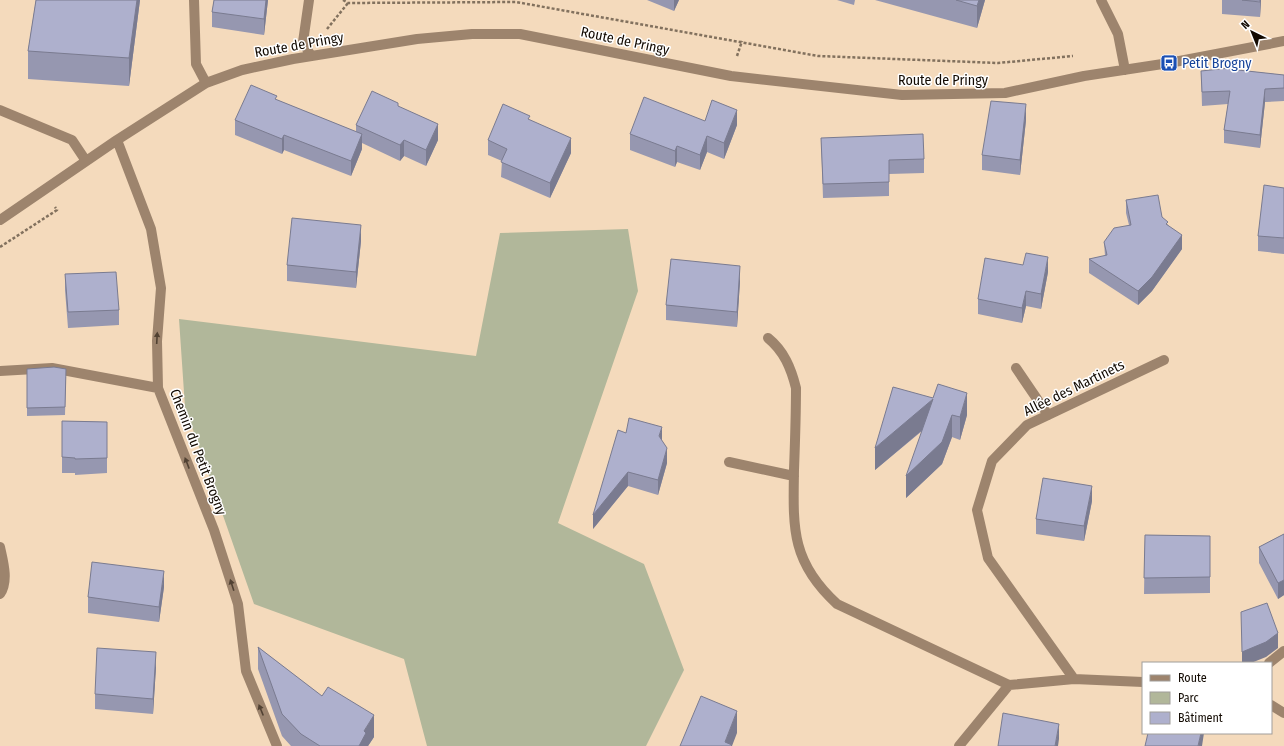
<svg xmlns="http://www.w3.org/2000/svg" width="1284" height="746" font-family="'Fira Sans Condensed',sans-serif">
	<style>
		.green { fill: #b1b79a }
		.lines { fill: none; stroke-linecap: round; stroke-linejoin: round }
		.path { stroke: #82715e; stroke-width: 2.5; stroke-dasharray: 3 2; stroke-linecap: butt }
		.minor { stroke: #9d846d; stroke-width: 10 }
		.wall { fill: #9697b0 }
		.shaded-wall { fill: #7a7b90 }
		.building { fill: #aeb0cd; stroke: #7a7b90 }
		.oneway { fill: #514132 }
		.labels { text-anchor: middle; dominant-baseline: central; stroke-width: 3; stroke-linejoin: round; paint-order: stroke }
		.street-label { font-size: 14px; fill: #120a02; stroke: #fff }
		.transit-label { font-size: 14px; fill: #164399; stroke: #fff; text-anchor: start }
	</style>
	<rect width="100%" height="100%" fill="#f4dabc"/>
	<path class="green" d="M628,229L638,291L558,523L644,564L684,670L646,746H427L404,659L254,604L185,407L179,319L476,356L500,233Z"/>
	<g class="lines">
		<path class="path" d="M343,0L348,3L516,2L818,56L998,63L1073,56
			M327,29L348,3
			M737,56L742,41
			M0,247L57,210L55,207"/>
		<path class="minor" d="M194,0L196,64L206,83
			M309,0L303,42L311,56
			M1101,0L1118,34L1125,70
			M0,110L72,140L86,161
			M117,140L151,229L161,288L157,341L158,388L214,530L238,604L246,671L277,746
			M0,220L117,140L206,83L242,70L293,59L417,39L472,34H520L731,76L902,95L1005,93L1084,76L1169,63L1284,41
			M768,338C784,351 791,368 796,388C796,415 795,443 794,470C793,528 791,562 837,604L1009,685
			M1016,368L1048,415
			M0,371L52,368L158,388
			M729,462L794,476
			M0,547C3,561 9,581 0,594
			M1269,663L1284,651
			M1074,679L988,558L977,510L992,461L1027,425L1164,360
			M1271,705L1284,713
			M959,746L1009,685L1074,679L1143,682"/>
	</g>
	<path class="wall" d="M36,0H140L129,86L28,79V51Z
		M214,0H268L264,35L212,27V12Z
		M647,0H679L674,11Z
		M837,0H855L854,5Z
		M875,0H985L977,28Z
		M1222,0H1261L1260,17L1222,14Z
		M1239,70L1284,75V101L1265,102L1260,148L1224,143V130L1228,104L1202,106L1201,71Z
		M277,100L356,132V125L398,106L438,140L426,166L404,156L400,161L362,143V149L351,176L284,150L282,154L235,135V120Z
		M530,120L571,153L550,198L501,177L502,161L488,155V140Z
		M1026,120L1020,175L982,170V155Z
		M705,121L737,125L724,159L707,152L700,170L677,162L675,167L630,150V134Z
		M821,138L924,159V173L889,174V196L823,198Z
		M1284,188V254L1258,251V236Z
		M1126,200L1162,217L1168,225L1182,249L1152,291L1138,305L1089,273V259L1105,256L1104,242L1129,225L1126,213Z
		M361,241L356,288L287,281V265Z
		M1048,272L1041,309L1026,306L1022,323L978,314V299Z
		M65,274L119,310V325L68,328L65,290Z
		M740,281L737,327L666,320V305Z
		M27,369L66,377L65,415L27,416Z
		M893,387L967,415L960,440L952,437L942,464L906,498L922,431L875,470Z
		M62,421L107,422V473L75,475V473H62Z
		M626,433L662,441L667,463L658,495L628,486L593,529Z
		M1092,501L1084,541L1036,534V519Z
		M1284,534V595L1278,599L1259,563V547Z
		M1145,535L1210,536V593L1144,594Z
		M164,587L159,622L88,613V597Z
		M258,647L374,737L368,746H291L282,736L258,669Z
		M156,667L153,714L95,709V694Z"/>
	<path class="shaded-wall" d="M137,0H140L129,86V58Z
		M266,0H268L264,35V19Z
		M674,0H679L674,11Z
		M979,0H985L977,28V6Z
		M1260,0H1261L1260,17Z
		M1265,89V102L1260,148V135Z
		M1026,104V120L1020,175V160Z
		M737,110V125L724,159V143Z
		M438,124V140L426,166V150Z
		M362,134V149L351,176V161Z
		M284,135V150L282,154V139Z
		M707,136V152L700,170V155Z
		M571,138V153L550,198V183Z
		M404,140V156L400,161V145Z
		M677,146V162L675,167V151Z
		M361,225V241L356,288V272Z
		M1182,235V249L1152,291L1138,305V291Z
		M1048,257V272L1041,309V294Z
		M740,266V281L737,327V312Z
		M1026,291V306L1022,323V308Z
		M967,393V415L960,440V417Z
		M933,399V421L875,470V448Z
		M952,415V437L942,464L906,498V476Z
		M662,427V442L659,436Z
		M667,448V463L658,495V480Z
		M628,472V486L593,529V515Z
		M1092,486V501L1084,541V526Z
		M164,571V587L159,622V607Z
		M1284,580V595L1278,599V583Z
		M1278,633V648L1266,657L1251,663H1242V652Z
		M156,652V667L153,714V699Z
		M737,711V733L732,746H725V742Z
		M374,715V737L368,746H359L364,731Z
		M1059,724V739L1058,746H1055Z
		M1201,733H1204L1202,746H1198Z"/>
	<path class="building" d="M36,0H137L129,58L28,51Z
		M214,0H266L264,19L212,12Z
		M956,0H979L977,6Z
		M1242,0H1260V2Z
		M1239,67L1238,70L1284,75V88L1265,89L1260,135L1224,130L1230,91L1202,92L1201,71Z
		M251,85L277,96L275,99L362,134L351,161L284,135L282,139L235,120Z
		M372,91L398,103V106L438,124L426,150L404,140L400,145L356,125Z
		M644,97L705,121L712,100L737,110L724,143L707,136L700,155L677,146L675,151L630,134Z
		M991,101L1026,104L1020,160L982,155Z
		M503,104L530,116L528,119L571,138L550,183L501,162L507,149L488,140Z
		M923,134L924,159L889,160V182L823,184L821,138Z
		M1264,185L1284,188V238L1258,236Z
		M1158,195L1162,217L1168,222L1166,224L1182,235L1152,277L1138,291L1089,259L1107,255L1104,242L1114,228L1131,225L1126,200Z
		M292,218L361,225L356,272L287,265Z
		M1026,253L1048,257L1041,294L1026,291L1022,308L978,299L985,258L1023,265Z
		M671,259L740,266L737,312L666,305Z
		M116,272L119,310L68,312L65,274Z
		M54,367L66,369L65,407L27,408V369Z
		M938,384L967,393L960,417L952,415L942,442L906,476L933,399L875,448L893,387L933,398Z
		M629,418L662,427L659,436L667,448L658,480L628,472L593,515L618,430L626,433Z
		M62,421L107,422V458L75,459V458L62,457Z
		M1043,478L1092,486L1084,526L1036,519Z
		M1284,534V580L1278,583L1259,547Z
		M1145,535L1210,536V577L1144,578Z
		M92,562L164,571L159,607L88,597Z
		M1267,603L1278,633L1266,642L1242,652L1241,612Z
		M258,647L322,696L328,687L374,715L364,731L366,733L359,746H320L301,734L282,714Z
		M97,648L156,652L153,699L95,694Z
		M701,696L737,711L725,742L732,745L731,746H680Z
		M1003,713L1059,724L1055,746H998Z
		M1148,733H1201L1198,746H1145Z"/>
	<defs><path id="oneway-solid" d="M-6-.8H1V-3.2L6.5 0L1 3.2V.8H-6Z"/></defs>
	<g class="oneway">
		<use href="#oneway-solid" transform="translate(157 338) rotate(-87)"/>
		<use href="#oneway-solid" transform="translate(187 463) rotate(-111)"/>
		<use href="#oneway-solid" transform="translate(232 585) rotate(-108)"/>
		<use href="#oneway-solid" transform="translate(261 710) rotate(-112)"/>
	</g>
	<defs>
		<g id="bus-square" transform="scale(0.9)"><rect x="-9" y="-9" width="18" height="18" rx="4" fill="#1a4fb4" stroke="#fff"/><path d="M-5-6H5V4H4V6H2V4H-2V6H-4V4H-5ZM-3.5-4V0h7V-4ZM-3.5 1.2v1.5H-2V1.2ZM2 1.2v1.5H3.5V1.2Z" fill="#fff"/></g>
	</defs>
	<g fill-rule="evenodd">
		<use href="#bus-square" x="1169" y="63"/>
	</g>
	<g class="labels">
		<g class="street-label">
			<text transform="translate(625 41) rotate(12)">Route de Pringy</text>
			<text transform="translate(299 45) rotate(-10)">Route de Pringy</text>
			<text x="943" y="80">Route de Pringy</text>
			<text transform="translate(1074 388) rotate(-26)">Allée des Martinets</text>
			<text transform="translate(198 452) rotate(69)">Chemin du Petit Brogny</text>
		</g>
		<g class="transit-label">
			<text x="1182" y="63">Petit Brogny</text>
		</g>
	</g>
	<rect x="1142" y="662" width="130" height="72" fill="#ffffff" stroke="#a09d9a"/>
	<rect x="1150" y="675" width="20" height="6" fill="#9d846d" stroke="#a09d9a"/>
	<text x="1178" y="682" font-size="12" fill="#120a02">Route</text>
	<rect x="1150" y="692" width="20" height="12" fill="#b1b79a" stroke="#a09d9a"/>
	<text x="1178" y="702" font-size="12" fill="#120a02">Parc</text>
	<rect x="1150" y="712" width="20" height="12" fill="#aeb0cd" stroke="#a09d9a"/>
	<text x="1178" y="722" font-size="12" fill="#120a02">Bâtiment</text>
	<g transform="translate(1252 32) rotate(317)" stroke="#ffffff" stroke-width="3" paint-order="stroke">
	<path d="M0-3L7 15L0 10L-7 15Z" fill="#120a02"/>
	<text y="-6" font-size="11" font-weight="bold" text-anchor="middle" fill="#120a02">N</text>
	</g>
</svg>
